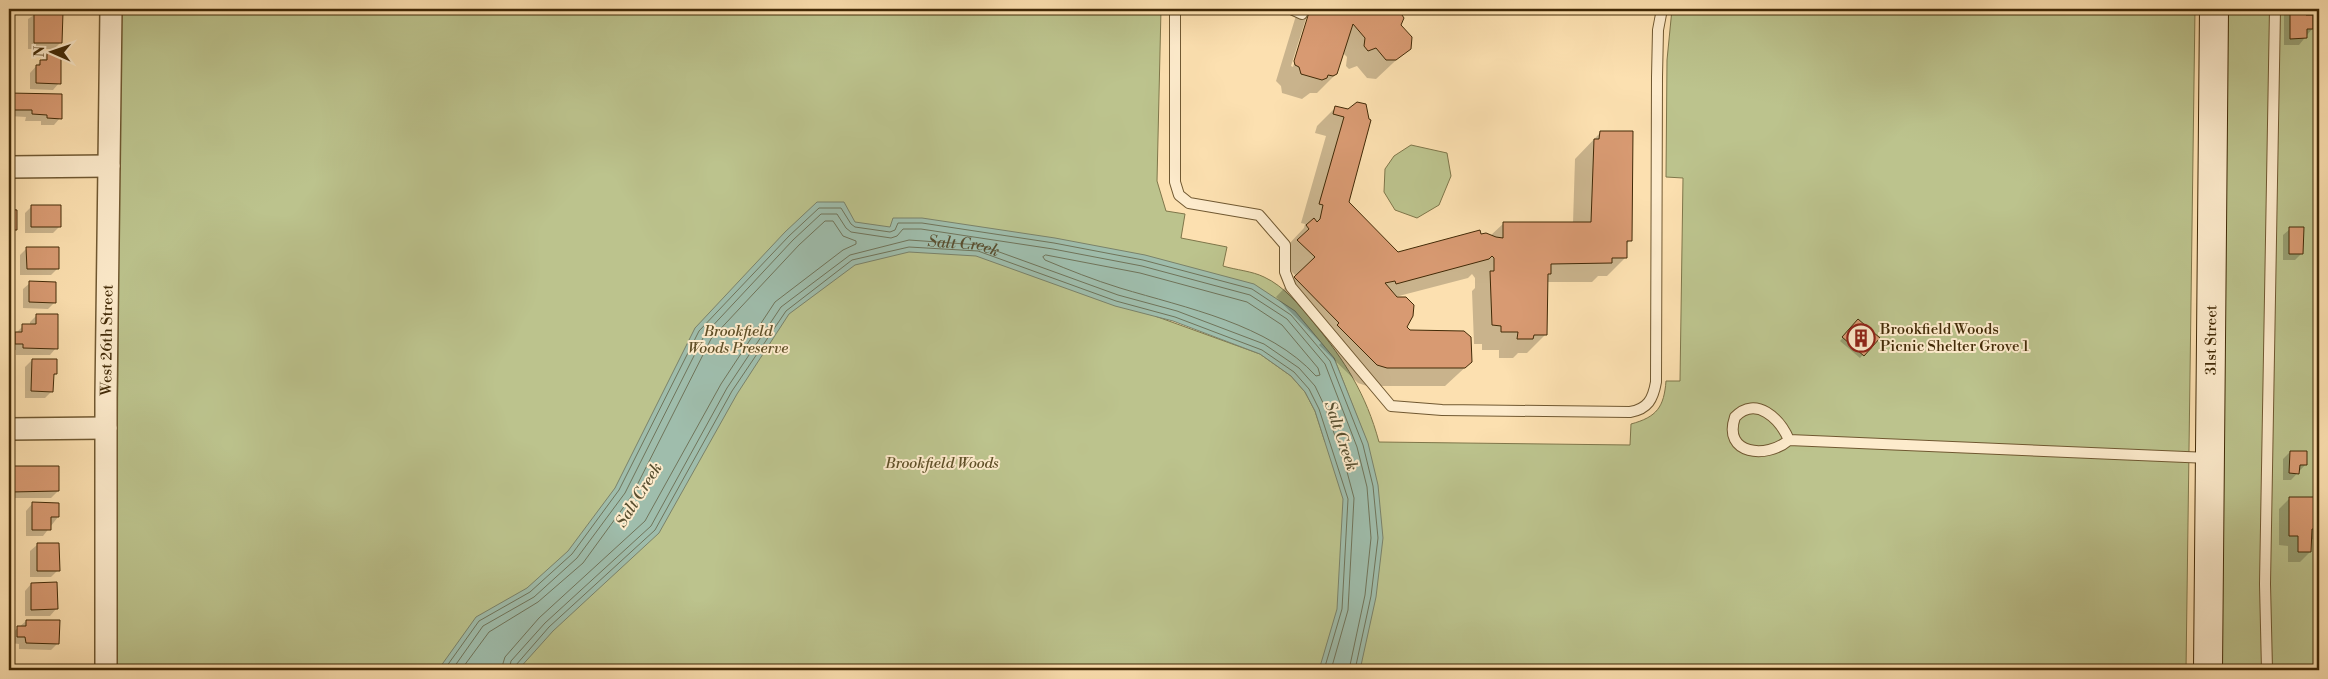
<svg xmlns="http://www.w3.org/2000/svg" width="2328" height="679" font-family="'Libre Bodoni',serif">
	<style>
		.green { fill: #bcc38d; stroke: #7f764a; fill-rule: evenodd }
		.water { fill: #9fbdac; stroke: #7a826a }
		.shadow { fill: #0003 }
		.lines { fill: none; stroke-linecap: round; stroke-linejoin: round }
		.shore { stroke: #70745a; stroke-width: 1 }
		.building { fill: #d89a72; stroke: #422a07 }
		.lane-casing { stroke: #705831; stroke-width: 12 }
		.street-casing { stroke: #705831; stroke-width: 24 }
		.secondary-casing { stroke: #422a07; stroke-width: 30 }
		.lane { stroke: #fdebcc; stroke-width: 10 }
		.street { stroke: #fdebcc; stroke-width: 21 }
		.secondary { stroke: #fdebcc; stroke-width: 28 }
		.labels { text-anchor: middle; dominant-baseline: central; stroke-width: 4; stroke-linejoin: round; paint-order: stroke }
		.poi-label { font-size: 15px; fill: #422a07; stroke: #fdebcc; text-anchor: start }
		.park-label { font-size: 15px; font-style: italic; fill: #605028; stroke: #fdebcc }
		.street-label { font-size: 15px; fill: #422a07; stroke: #fdebcc }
		.water-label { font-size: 16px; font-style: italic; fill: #594f30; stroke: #fdebcc }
	</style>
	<rect width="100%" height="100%" fill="#fce0b0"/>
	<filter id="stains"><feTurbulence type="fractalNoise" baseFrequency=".004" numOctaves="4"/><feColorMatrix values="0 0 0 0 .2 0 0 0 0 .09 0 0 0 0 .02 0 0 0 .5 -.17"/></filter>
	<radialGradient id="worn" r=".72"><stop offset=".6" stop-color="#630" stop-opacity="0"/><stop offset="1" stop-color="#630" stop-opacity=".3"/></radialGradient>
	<path class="green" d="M120,9H1161L1157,181L1166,211L1185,214L1181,238L1227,247L1223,266C1236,270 1252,271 1264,277C1284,286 1300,306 1314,323C1345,361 1366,394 1379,442L1630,445L1631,424C1657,417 1664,407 1666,381H1680L1683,178L1666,177L1667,60L1672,9H2195L2186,670H116ZM1155,316L1334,358L1367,442H1325L1315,411L1305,392L1291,376L1260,354Z
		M2228,9H2319V670H2220Z
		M1411,145L1447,153L1451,176L1439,205L1417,218L1395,210L1384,192L1385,169L1394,156Z"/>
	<path class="water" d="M817,202H844L855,222L890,227L893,218H922L1055,238L1145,255L1254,284L1295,311L1334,358L1368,443L1378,485L1383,538L1376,597L1360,670H1319L1337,609L1343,499L1315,411L1305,392L1291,376L1260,354L1173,321L1115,306L976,256L909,252L855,265L789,314L737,394L659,533L553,631L518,670H438L476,617L527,588L568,551L615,488L695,328L785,232Z"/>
	<path class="shadow" d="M37,9H57L53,13L61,42L54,49H28V19L37,13Z
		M1298,9H1309L1291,66L1293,67L1311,9H1398L1387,11L1399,25L1409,48L1376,79L1367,78L1357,66L1349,69L1346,66L1347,57L1343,53L1336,74L1317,93H1310L1302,99L1282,93L1281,86L1276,81Z
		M2288,9H2305V16L2312,29L2299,45H2284V13Z
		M48,53L59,83L53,90L30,89V73Z
		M9,94L61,95L60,118L54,125H41V121H25L26,117L9,116Z
		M1336,107L1348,111V202L1397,253L1480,235L1490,236L1504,223H1573L1575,159L1600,133L1630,240L1626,245V257L1607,276H1598L1592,282H1547L1546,334L1527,353H1518L1513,358H1499V350H1482V344H1474L1472,291L1475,288V278L1472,274L1468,278L1395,297L1405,327L1409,332L1471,362L1445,386H1367L1358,383L1319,345L1321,343L1276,297L1296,276L1279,259L1291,248L1288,245L1304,228L1305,224L1301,223L1326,136L1315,133L1317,126Z
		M32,206L60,226L53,233H25V213Z
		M9,211H16L15,230L12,233H9Z
		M2290,229L2302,253L2295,260H2283V235Z
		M27,248L58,268L51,275H20V255Z
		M30,283L55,302L48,309L23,308V289Z
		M37,315L56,348L50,355H16V350H9V340L23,326H30V322Z
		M1858,321L1878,338L1860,358L1840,341Z
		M32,360L56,374L52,377V391L45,398H25V367Z
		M2290,452L2306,464L2291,480H2283V459Z
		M11,468L58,491L51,498H9V470Z
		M2290,498L2319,499V539H2310V552L2300,562H2288V546L2279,545V509Z
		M32,504L58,517L43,536H26V511Z
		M37,545L58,570L51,577H30V551Z
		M31,584L56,609L50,616H25V591Z
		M26,621L58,643L51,650L19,649V644L11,643V634Z"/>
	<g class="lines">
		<g class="shore">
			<path d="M1046,255L1140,273L1247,302L1282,325L1318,368L1320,375L1316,376C1269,324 1186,308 1120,288C1094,280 1069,270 1045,260L1043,257Z"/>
			<path d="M444,670L479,621L530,592L572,554L619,490L699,331L789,236L819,208H841L851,224L855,227L890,232L895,230L898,223H922L1054,243L1143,260L1252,289L1291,315L1330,361L1363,445L1373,486L1378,538L1371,596L1355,670"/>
			<path d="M452,670L483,626L534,597L577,558L625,493L705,334L793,240L821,214H837L846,228L851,232L891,238L897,236L903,229H921L1053,249L1142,266L1250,295L1287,319L1325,364L1357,447L1367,487L1371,538L1365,595L1349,670"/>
			<path d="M461,670L489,632L538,602L583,563L631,497L711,339L799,245L825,221H833L843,236L856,241V244L843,250L775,302L721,384L645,521L539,618L505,657L501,670"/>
			<path id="s1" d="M509,670L511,661L545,623L651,526L727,388L781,307L850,255L909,240L980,245L1118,295L1177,311L1264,344L1299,368L1315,386L1325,407L1346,468L1354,498L1348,610L1331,670"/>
			<path d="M515,670L516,665L549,627L655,530L732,391L786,311L852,260L909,247L978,251L1116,301L1175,317L1262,350L1294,372L1309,389L1319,409L1348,499L1342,609L1324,670"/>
		</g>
	</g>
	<path class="building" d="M1310,9H1389L1391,11L1400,12L1404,18L1401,25L1412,37L1411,49L1396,60H1386L1376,48L1368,51L1364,46L1365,38L1353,24L1337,74L1333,76L1328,75L1327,78L1322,80L1301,74L1299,67L1295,65L1294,61Z
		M2290,9H2306V15H2313V29H2307V38L2290,39Z
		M34,11L63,12L62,43H34Z
		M47,51L61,52V84L36,83V65H40V60H47Z
		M9,93L62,94V119L47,118V115L32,114V110H9Z
		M1357,102L1366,104L1369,119L1371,120L1349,202L1398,252L1480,230L1481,234L1486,233L1496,237L1503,238V222H1591L1594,139H1599L1600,131H1633L1632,241H1627V258H1612V263L1551,264V274H1548L1547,335H1534L1533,339H1517L1518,332H1501V326L1492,325L1490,271H1494V258L1492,256L1489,259L1396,284L1395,281L1385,283L1397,297H1406L1414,305L1413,316L1407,327L1410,330L1464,331L1471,337L1472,362L1465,368H1387L1377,365L1337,325L1339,323L1294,277L1315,257L1297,240L1309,229L1306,225L1314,218L1317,222L1320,219L1323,205L1319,204L1344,117L1333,114L1335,106L1348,109Z
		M31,205H61V227H31Z
		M9,209L17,210V230H9Z
		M2289,227H2304L2303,254H2289Z
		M26,247H59V269H27Z
		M29,281L56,282V303L29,302Z
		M36,314H58V349L23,348V344H15V332H22V324H36Z
		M1858,319L1880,338L1864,356L1842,337Z
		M32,359H57V374H54L53,392L31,391Z
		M2290,451H2307V465H2300L2299,474L2289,473Z
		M11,466H59V491L11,492Z
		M2289,497H2319V529H2312L2311,552H2298V536H2289Z
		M32,502L59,503V517H51V530H32Z
		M37,543H59L60,571H37Z
		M57,582L58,609L31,610V583Z
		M26,620H60L59,644L26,643L25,637H17V626H26Z"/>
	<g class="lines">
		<g class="lane-casing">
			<path id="lane" d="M1175,9V182L1179,195L1189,203L1259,215L1285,245V272L1291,287L1391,406L1442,410L1630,412C1648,409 1653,399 1656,382L1657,77L1658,30L1662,9
				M1291,9L1302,14
				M1789,440C1767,459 1722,455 1735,417C1756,395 1780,419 1789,440L2209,458
				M2267,670L2265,584L2275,9"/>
		</g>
		<g class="street-casing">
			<g id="street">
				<path d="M9,167L109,166"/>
				<path d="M9,429L106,428"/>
				<path id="s2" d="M106,670V398L111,9"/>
			</g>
		</g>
		<g class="secondary-casing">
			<g id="secondary">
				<path id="s3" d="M2208,670L2214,9"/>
			</g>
		</g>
		<use href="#lane" class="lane"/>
		<use href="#street" class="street"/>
		<use href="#secondary" class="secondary"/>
	</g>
	<defs>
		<g id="building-ring" transform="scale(1.4375)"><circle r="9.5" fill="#fdebcc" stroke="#8f2418" stroke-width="1.5"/><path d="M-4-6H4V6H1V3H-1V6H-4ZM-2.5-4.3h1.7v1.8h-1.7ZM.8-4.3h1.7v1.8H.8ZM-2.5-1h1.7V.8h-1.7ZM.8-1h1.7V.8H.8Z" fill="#8f2418"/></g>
	</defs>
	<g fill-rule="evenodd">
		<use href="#building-ring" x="1861" y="338"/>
	</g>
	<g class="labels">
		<g class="poi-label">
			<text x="1880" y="329">Brookfield Woods<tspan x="1880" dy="17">Picnic Shelter Grove 1</tspan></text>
		</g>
		<g class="park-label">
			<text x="738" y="331">Brookfield<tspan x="738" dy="17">Woods Preserve</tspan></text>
			<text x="942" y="463">Brookfield Woods</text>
		</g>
		<g class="street-label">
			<text stroke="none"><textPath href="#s2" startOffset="330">West 26th Street</textPath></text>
			<text stroke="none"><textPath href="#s3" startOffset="330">31st Street</textPath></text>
		</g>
		<g class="water-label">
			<text stroke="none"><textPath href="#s1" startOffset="661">Salt Creek</textPath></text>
			<text transform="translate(1341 436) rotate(71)">Salt Creek</text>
			<text transform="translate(639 495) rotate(-58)">Salt Creek</text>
		</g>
	</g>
	<rect width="2328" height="679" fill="none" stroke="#fce0b0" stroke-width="30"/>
	<rect x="10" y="10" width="2308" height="659" fill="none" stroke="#422a07" stroke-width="2.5"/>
	<rect x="15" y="15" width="2298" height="649" fill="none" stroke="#422a07"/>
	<g transform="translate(52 52) rotate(272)" stroke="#fdebcc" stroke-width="4" paint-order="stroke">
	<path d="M0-4L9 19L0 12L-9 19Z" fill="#422a07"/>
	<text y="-8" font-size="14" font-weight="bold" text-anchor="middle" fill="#422a07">N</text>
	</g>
	<rect width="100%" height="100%" filter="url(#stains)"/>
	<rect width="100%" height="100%" fill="url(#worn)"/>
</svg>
